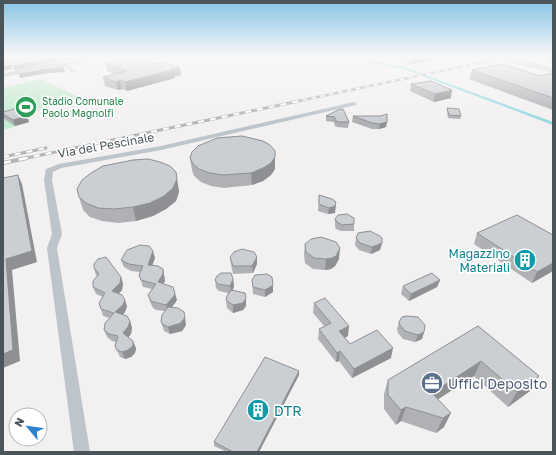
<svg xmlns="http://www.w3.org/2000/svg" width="556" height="455" font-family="'Golos Text',sans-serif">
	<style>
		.green { fill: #c4ebcf }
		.water { fill: #96d9e3 }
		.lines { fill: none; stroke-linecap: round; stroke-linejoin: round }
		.minor-tunnel { stroke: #c8c9cb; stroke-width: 4.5; stroke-dasharray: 4.5 2.5; stroke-linecap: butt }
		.minor { fill: #bdc5cb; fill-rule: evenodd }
		.major { fill: #b3c1cb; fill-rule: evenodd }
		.rail-far2-casing { stroke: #b3b6b9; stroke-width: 2.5 }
		.rail-far1-casing { stroke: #b3b6b9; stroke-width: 3 }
		.rail-casing { stroke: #b3b6b9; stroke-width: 4 }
		.rail-far2 { stroke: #fff; stroke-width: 1.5; stroke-dasharray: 4.5; stroke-linecap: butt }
		.rail-far1 { stroke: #fff; stroke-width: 2; stroke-dasharray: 6; stroke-linecap: butt }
		.rail { stroke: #fff; stroke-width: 2.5; stroke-dasharray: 8; stroke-linecap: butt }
		.wall { fill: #afb1b5 }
		.shaded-wall { fill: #8e9093 }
		.building { fill: #cbced2; stroke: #8e9093 }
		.labels { text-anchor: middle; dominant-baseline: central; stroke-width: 3.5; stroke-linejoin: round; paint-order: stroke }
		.far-leisure-label { font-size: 10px; fill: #27864d; stroke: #fff; text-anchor: start }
		.street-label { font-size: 12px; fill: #4a555b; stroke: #fff }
		.culture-label { font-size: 12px; fill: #0d838f; stroke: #fff; text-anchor: end }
		.near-service-label { font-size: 14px; fill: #4e5e75; stroke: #fff; text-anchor: start }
		.near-culture-label { font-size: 14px; fill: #0d838f; stroke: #fff; text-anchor: start }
	</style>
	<rect width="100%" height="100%" fill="#f2f0f0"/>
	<path class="green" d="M40,79L81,98L20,115L30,122L3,130V88Z"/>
	<path class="water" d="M338,57H350L404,67L553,122V125L404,69Z"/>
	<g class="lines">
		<path class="minor-tunnel" d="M495,57L503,59"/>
		<path class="minor" d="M53,57H58L77,72L73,73Z
			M502,58L553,71V73L502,60Z
			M354,102L357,104L356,105L161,150L61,168L53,172L52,180L62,234L57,248L90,452H74L47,248L52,234L44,180L46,169L59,164L161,146Z"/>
		<path class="major" d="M94,57H109L3,77V73Z
			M508,57H514L553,68V72L508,59Z"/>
		<g class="rail-far2-casing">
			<path id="rail-far2" d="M294,102L507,57"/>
		</g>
		<g class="rail-far1-casing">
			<path id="rail-far1" d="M3,157L46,148
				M22,159L299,101"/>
		</g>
		<g class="rail-casing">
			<path id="rail" d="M3,163L27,158"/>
		</g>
		<use href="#rail-far2" class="rail-far2"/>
		<use href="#rail-far1" class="rail-far1"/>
		<use href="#rail" class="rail"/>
	</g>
	<path class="wall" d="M61,57H83L65,61Z
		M393,57H446L412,64Z
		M550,57H553V63L548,62Z
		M105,63L181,75L174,77L175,78L127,91L122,89L118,90L105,86L103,77L115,74L107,71Z
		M472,70L540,76L553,73V110L469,79Z
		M411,84L451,98L434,102L410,91Z
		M447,108L461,116L460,119L448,118L447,111Z
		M338,110L349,122L348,128L337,127L335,126L334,122L326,121V116Z
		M3,112L29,122L15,126L3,118Z
		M353,116H380L386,127L379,129H372L352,122Z
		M190,158L275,169L271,175L263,181L252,185L224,188L211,186L201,182L194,176L192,170Z
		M176,172L179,192L176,201L166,209L153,216L136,221L118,223L102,221L90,217L83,210L79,197Z
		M319,195L336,202L335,213L328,214L318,211Z
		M335,219L354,224V231H341L336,229L335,226Z
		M477,233L553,271L532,283L474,244Z
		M356,238L382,243L380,250L371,254L359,250L355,245Z
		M305,244L339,259L335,266L331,269L325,270L313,269L305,263L304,255Z
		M230,257L257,264L253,273L233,274L231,264Z
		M155,258L152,265L163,269L165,281L163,284L177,300L175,303L171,308L186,325L182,331L170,334L164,331L161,321L165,311L156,310L153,308L150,302L148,295L152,289L143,287L139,275L140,272L131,271L124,267L121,260Z
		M94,268L123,283L122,290L118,294L127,306L125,312L122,315L130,321L132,328L131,334L128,337L136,348L135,353L131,357L125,359L120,357L115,346L116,342L112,341L107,337L104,330L110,318L103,316L101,309L103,297L96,294L93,287L97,276L96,275Z
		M233,279L234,286L233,290L245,293L246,306L243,310L233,313L227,308L226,300L228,293L219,291L216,288L215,280Z
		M252,280L273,292L265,297L253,294Z
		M440,280L437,287L409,301L401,294L403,286Z
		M314,303L348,336L345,338L350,344L391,358L352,378L339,361L336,362L318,339L319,329L325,327L313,313Z
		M399,322L424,332L422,339L415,342L403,339L398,333L397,329Z
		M478,326L539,376L530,391L508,407L474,376L438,399L444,427L436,433L401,421L396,425L384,409V394L388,380Z
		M299,371V375L259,452H227L214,446V442Z"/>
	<path class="shaded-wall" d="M5,57H15L14,59L3,62V58Z
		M64,57H83L65,61Z
		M414,57H446L412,64Z
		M56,58L57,62L14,70L13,66Z
		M11,63L12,67V69L3,71V66Z
		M64,67L65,72L48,73L20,78L19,74L47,69Z
		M180,67L181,75L174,77L175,78L127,91L125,82Z
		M120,80L122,89L118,90L116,82Z
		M452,90L451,98L434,102L435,94Z
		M27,116L29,122L15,126L13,120Z
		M387,122L386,127L379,129L380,124Z
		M275,157V169L271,175L263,181L252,185L251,173Z
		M18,175L22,184L37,262L12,270L20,361L3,368L6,259Z
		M177,179L179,192L176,201L166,209L153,216L136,221L133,207Z
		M336,202L335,213L328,214L329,208Z
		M382,243L380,250L371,254L372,247Z
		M340,248L339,259L335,266L331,269L325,270L326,259Z
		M153,251L155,258L150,272L148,265Z
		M257,257V264L253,273L252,266Z
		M553,263V271L532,283L537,272Z
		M163,269L165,281L160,289L158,282Z
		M121,277L123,283L122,290L115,298L112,291Z
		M233,279L234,286L231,294L230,286Z
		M440,280L437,287L409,301L411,294Z
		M273,285V292L265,297V290Z
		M175,293L177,300L175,303L168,312L166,305Z
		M246,298V306L243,310L233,313V305Z
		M125,300L127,306L125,312L118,319L115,312Z
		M185,317L186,325L182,331L170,334L168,327Z
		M130,321L132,328L131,334L126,340L123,333Z
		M349,326L348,336L338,341L339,331Z
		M424,332L422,339L415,342L418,335Z
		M133,341L136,348L135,353L131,357L125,359L122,352Z
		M393,348L391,358L352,378L354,369Z
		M340,351L339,361L336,362L337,353Z
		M481,361L474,376L426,407L432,393Z
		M299,371V375L259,452H257Z
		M539,376L530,391L508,407L517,392Z
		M406,407L401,421L396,425L401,410Z
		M451,413L444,427L436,433L443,418Z"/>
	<path class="building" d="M30,57H55L56,58L13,66L11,63L10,65L3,66V62Z
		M129,57H137L156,64L164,62L180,67L171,69L173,70L125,82L120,80L116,82L103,77L127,71L105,63Z
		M60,63L64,67L47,69L19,74L17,71Z
		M502,64L540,76L553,73V98L472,70Z
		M431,81L452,90L435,94L411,84Z
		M447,108L459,109L461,116L449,115Z
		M14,109L27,116L13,120L3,114V112Z
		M343,109L349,122H338L335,120V117L326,116L338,110Z
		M387,114V122L380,124L372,123L353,116H380Z
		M242,136L263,141L270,145L275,151V157L271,163L263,168L251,173L223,175L210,173L199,169L193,164L190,158L192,152L198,146L217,138Z
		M148,159L160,162L170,166L176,172L177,179L173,188L164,196L150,203L133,207L114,209L98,208L86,203L79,197L77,189L82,180L91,173L103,166L133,160Z
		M18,175L32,251L6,259L13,350L3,354V178Z
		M319,195L332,199L336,202L335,206L329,208L319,204Z
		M347,214L354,218V224L342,225L337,222L335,219L338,215Z
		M517,215L553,235V263L537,272L477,233Z
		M370,231L380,236L382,238V243L372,247L360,243L356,238L358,233Z
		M321,237L336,242L340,248L336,256L332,258L326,259L314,258L306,252L305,244L311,239Z
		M140,245L149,246L153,251L148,265L158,266L163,269V274L158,282L173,287L175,293L174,296L166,305L154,302L151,301L148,295L156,284L141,280L139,275L143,266L129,264L121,260L127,250Z
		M242,249L254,252L257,257L252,266H233L230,257L234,252Z
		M106,257L121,277L120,283L112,291L122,295L125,300L123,305L115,312L127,316L130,321L128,327L123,333L133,341V346L128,350L122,352L117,350L115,346L118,336L109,334L104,330L105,323L114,313L101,309L99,303L105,293L93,287V281L99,274L94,268V264L98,259Z
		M221,273H231L233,279L230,286L218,284L215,280L217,276Z
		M432,273L440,280L411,294L403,286Z
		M267,274L272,277L273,285L265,290L253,287L252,280L255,275Z
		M231,290L245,293L246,298L243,303L233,305L226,300L227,296Z
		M325,298L349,326L339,331L350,344L377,330L393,348L354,369L340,351L337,353L319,329L331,323L314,303Z
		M168,307L178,308L184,312L185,317L181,323L168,327L162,324L161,321L162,315Z
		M406,316L418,317L425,325L424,332L418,335L405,331L400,325L399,322L402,317Z
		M478,326L539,376L517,392L481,361L432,393L451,413L443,418L406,407L401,410L388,395V380Z
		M265,357L299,371L257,452H233L214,442Z"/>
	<linearGradient id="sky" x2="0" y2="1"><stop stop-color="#87c3e6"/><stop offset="0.47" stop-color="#f9f8f8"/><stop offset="1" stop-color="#f9f8f8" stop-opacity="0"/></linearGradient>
	<rect width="556" height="121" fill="url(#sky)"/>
	<defs>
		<g id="stadium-disc" transform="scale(1.15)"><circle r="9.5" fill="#2e9e5b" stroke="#fff"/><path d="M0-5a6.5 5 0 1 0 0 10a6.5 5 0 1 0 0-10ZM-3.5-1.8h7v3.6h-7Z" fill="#fff"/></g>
		<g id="building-disc" transform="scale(1.15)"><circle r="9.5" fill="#0f9aa8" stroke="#fff"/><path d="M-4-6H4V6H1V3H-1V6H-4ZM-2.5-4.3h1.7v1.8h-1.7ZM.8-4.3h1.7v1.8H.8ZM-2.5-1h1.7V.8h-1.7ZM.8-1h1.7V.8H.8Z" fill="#fff"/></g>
		<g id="office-disc" transform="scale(1.15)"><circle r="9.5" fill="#5c6f8a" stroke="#fff"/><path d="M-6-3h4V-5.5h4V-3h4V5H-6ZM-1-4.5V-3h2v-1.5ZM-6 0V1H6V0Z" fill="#fff"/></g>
	</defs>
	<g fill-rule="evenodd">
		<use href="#stadium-disc" x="26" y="107"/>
		<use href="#building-disc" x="525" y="260"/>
		<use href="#office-disc" x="432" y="383"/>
		<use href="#building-disc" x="258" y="410"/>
	</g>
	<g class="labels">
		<g class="far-leisure-label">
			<text x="42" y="101">Stadio Comunale<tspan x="42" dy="12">Paolo Magnolfi</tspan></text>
		</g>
		<g class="street-label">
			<text transform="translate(106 145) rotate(-10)">Via del Pescinale</text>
		</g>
		<g class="culture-label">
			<text x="510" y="253">Magazzino<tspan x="510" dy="14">Materiali</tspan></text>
		</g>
		<g class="near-service-label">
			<text x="448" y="383">Uffici Deposito</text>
		</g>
		<g class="near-culture-label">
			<text x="274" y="410">DTR</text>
		</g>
	</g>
	<rect width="556" height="455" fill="none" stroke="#4a555b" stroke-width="8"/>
	<g transform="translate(28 427) rotate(299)"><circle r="19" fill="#ffffff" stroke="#b7bbbd"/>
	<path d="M0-3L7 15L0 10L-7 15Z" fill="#2d82cf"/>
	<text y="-6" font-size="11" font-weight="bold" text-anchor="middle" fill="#4a555b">N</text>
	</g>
</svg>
